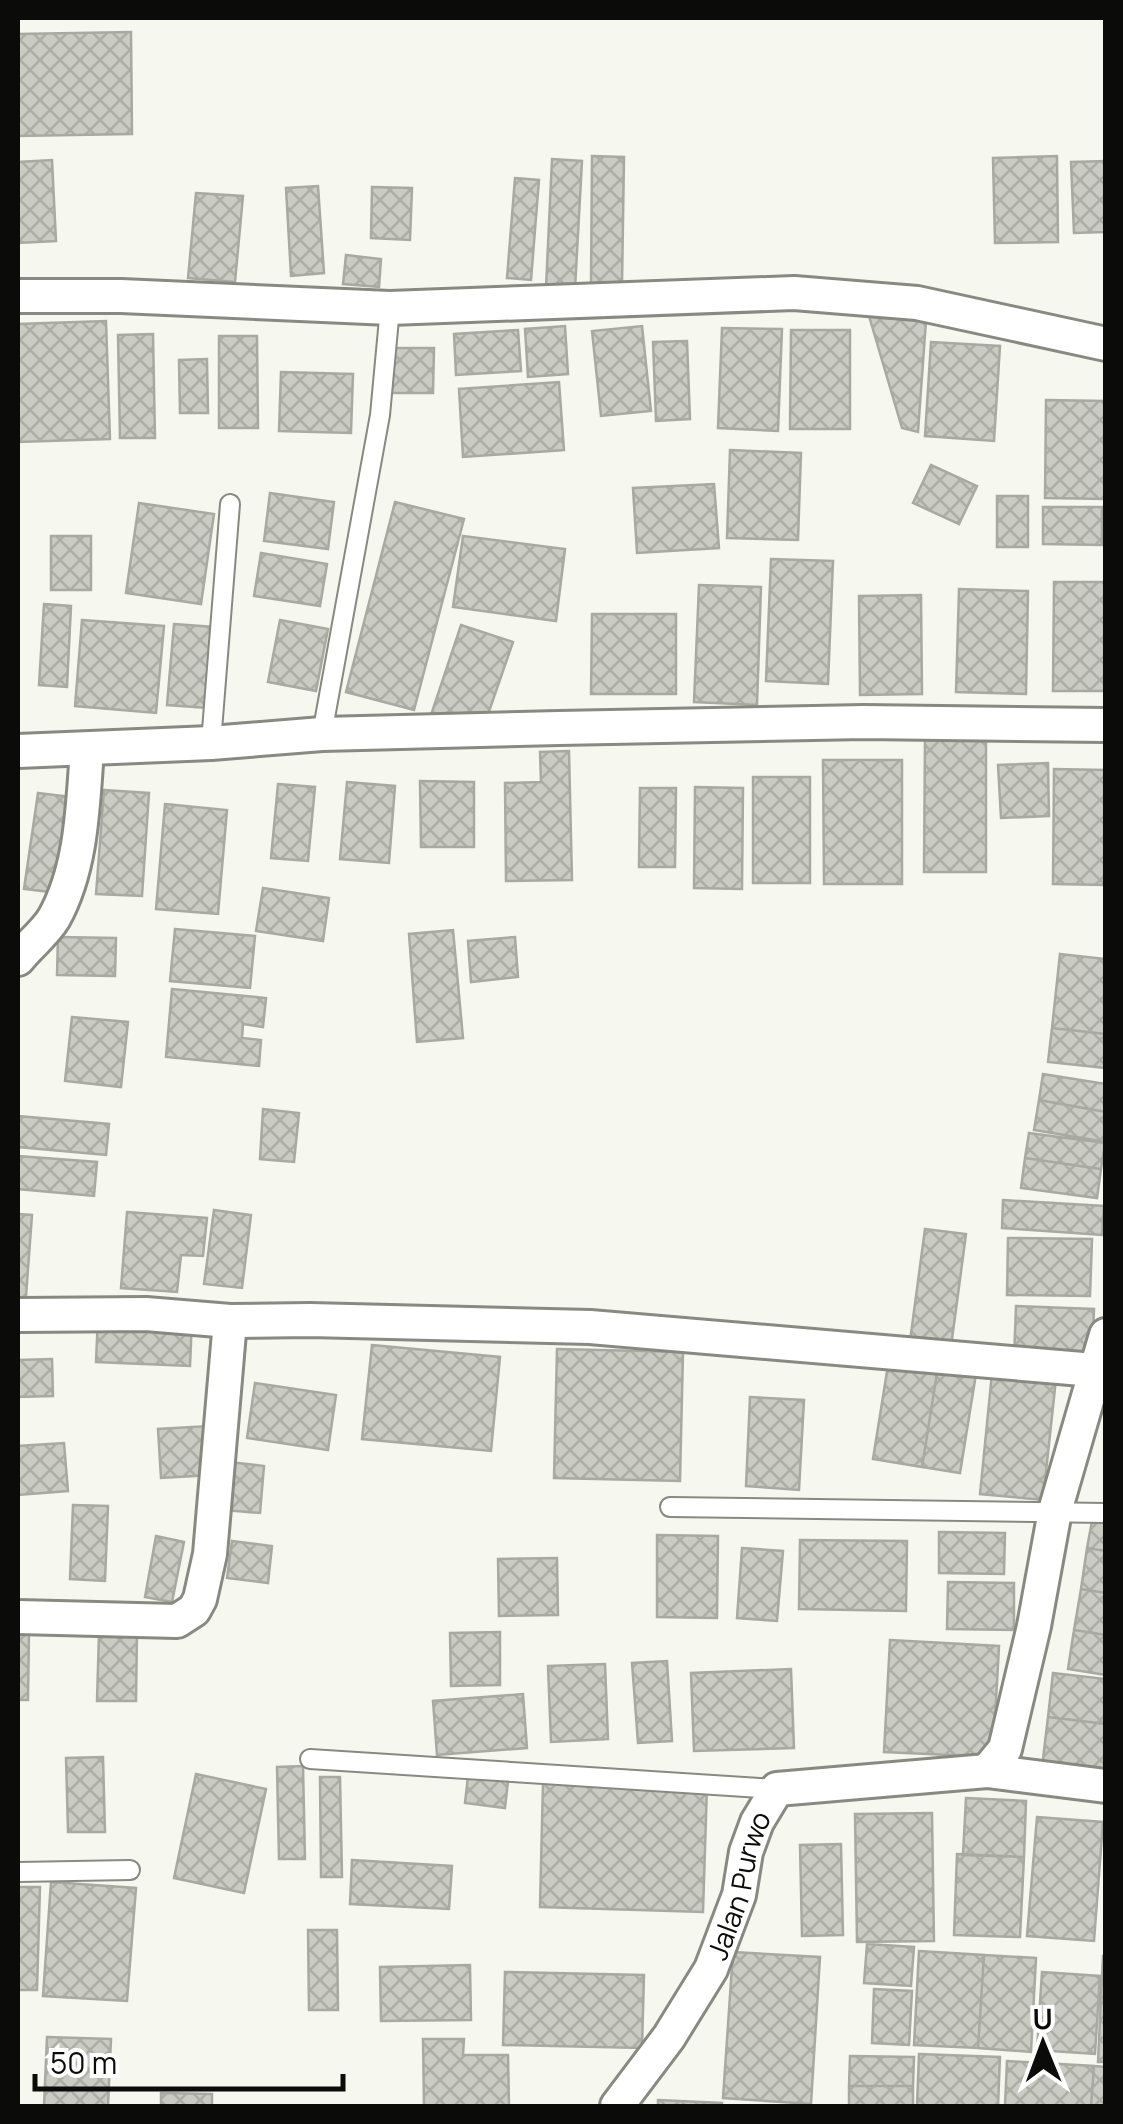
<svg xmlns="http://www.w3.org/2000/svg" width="1123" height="2124" font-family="Manrope,sans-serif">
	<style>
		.building { fill: url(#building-cross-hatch); stroke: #a8aaa1; stroke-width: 2.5 }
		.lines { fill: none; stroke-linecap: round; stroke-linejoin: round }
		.service-casing { stroke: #888981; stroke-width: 22 }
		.minor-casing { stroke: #888981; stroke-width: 38 }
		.service { stroke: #fff; stroke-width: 18 }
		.minor { stroke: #fff; stroke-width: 32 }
		.labels { text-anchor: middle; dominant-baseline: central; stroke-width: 10; stroke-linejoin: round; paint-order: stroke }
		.street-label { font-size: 28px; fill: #0b0c09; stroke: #fff }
	</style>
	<defs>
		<pattern id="building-cross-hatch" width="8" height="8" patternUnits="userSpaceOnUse" patternTransform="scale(2.5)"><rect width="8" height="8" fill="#caccc3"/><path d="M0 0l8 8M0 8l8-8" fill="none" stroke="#acaea6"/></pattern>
	</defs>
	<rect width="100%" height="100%" fill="#f6f8ef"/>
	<path class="building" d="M131,32L132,134L18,136V34Z
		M592,156L624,157L622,285H591Z
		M1057,156L1058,242L995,243L993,158Z
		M552,159L582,161L575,289L546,288Z
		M52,160L56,241L18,243V162Z
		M1106,161V232L1074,233L1071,162Z
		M515,178L539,180L531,280L507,278Z
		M318,186L324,273L291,276L286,188Z
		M372,187L412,188L410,240L371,238Z
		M196,193L243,196L235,282L188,278Z
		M346,255L381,259L379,287L343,284Z
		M869,316L926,321L918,432L902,428Z
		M106,321L110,439L18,442V324Z
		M565,326L568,374L528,377L525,329Z
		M642,326L651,411L601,416L592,331Z
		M722,328L782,329L778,431L718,428Z
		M518,330L521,371L456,375L454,334Z
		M791,330H850V429H790Z
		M153,334L155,438H120L118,335Z
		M219,336H257L258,428H219Z
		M687,341L690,419L656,421L653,342Z
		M931,342L1000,346L994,441L925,436Z
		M393,348H434L433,393H392Z
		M207,359L208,413H180L179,360Z
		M281,372L353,374L351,433L279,431Z
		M559,382L564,450L463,457L459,389Z
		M1046,400L1106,401V499L1045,498Z
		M730,450L801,453L798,540L727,538Z
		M931,465L977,486L959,524L913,503Z
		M714,484L719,548L637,553L633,488Z
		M270,493L334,502L328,549L264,541Z
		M997,496H1028V547H997Z
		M395,502L464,519L414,710L346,692Z
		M139,503L214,514L201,604L126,593Z
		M1043,507H1102V545L1043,544Z
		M51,536H91V590H51Z
		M463,536L565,549L556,621L453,607Z
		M261,553L327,564L320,606L254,596Z
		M771,559L833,561L828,684L766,681Z
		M1054,582H1106V691H1053Z
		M699,585L761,587L757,705L694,702Z
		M959,589L1028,591L1026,694L956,692Z
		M921,595L922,694L860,695L859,596Z
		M44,604L71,606L67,687L39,685Z
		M592,614H676V694H591Z
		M82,620L164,626L156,713L75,706Z
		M280,620L328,629L316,691L268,682Z
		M174,624L214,627L207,708L167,705Z
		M461,625L513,642L483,729L432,712Z
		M925,736H986V872H924Z
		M569,751L572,880L506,881L505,783L541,782L540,752Z
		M823,760H902V884H824Z
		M1048,763L1049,816L1001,818L998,765Z
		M1054,769L1106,770V885L1053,884Z
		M753,777H810V883H753Z
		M420,781L474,782V847H421Z
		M347,782L395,786L389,863L340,859Z
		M278,784L315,787L308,861L271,858Z
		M695,787L743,788L742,889L694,888Z
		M640,788H676L675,867H639Z
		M104,790L149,793L142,896L96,894Z
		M38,793L72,797L59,893L24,889Z
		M165,804L227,810L218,914L156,909Z
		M263,888L329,898L323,941L256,931Z
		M175,929L255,936L250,988L170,981Z
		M453,930L463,1038L417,1042L409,934Z
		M58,937L116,938L115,976L57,975Z
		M515,937L518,977L471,982L468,941Z
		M1060,954L1106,959V1034L1052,1028Z
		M172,989L266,998L263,1027L243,1024L242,1038L261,1040L259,1066L166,1057Z
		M72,1017L128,1022L121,1087L65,1081Z
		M1052,1028L1106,1034V1068L1048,1062Z
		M1043,1074L1106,1084V1112L1039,1100Z
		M1039,1100L1106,1112V1142L1034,1130Z
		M263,1109L299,1113L294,1162L260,1159Z
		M18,1116L109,1124L106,1155L18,1147Z
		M1029,1133L1105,1143L1101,1169L1025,1158Z
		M18,1156L97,1162L94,1196L18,1189Z
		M1025,1158L1101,1169L1097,1198L1021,1188Z
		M1003,1200L1104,1206L1102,1235L1002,1228Z
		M214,1210L251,1215L242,1288L204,1284Z
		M127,1212L207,1218L203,1256L181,1255L177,1292L121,1288Z
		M18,1214L32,1215L25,1310L18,1309Z
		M925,1229L966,1234L951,1347L910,1341Z
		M1008,1238L1092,1239L1090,1296L1007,1295Z
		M1016,1306L1094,1309L1092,1362L1014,1359Z
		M98,1316L192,1320L190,1366L96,1362Z
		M372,1345L500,1357L491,1451L362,1439Z
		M557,1349L683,1352L680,1481L554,1478Z
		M52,1359L53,1396L18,1397V1360Z
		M889,1359L938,1367L922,1467L873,1459Z
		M938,1367L976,1374L960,1473L922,1467Z
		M992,1373L1056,1379L1043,1500L980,1494Z
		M255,1383L336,1395L328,1450L247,1438Z
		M750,1397L804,1400L799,1490L746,1486Z
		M209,1426L212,1475L161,1478L158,1429Z
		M64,1443L68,1491L18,1495V1446Z
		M229,1462L264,1466L260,1513L225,1510Z
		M73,1505L108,1506L105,1581L70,1579Z
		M1092,1521L1106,1523V1551L1087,1548Z
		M939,1532L1005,1533L1004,1574L939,1573Z
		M657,1535L718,1536L717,1618L657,1617Z
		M156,1536L184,1542L172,1602L145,1597Z
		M800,1540L907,1541L906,1611L799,1609Z
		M232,1541L272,1546L268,1583L227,1578Z
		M742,1548L783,1551L777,1621L737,1618Z
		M1087,1548L1106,1551V1593L1081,1589Z
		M557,1558L558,1615L499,1616L498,1559Z
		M948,1582L1014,1583V1630L947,1629Z
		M1081,1589L1106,1593V1635L1074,1630Z
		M1074,1630L1106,1635V1675L1068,1669Z
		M18,1632H29L28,1700H18Z
		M500,1632V1685L451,1686L450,1633Z
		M99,1633L137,1634L136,1701H97Z
		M890,1640L999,1646L993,1757L884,1752Z
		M667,1661L672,1741L638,1743L632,1663Z
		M605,1664L608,1739L551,1742L548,1666Z
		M791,1669L794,1748L694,1751L691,1673Z
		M1053,1673L1106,1679V1724L1048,1717Z
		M523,1694L527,1748L437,1755L433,1701Z
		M1048,1717L1106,1724V1784L1041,1776Z
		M103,1757L105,1832H68L66,1758Z
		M303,1766L305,1859H279L277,1767Z
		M196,1774L266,1789L244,1893L174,1878Z
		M468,1776L508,1781L505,1808L465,1803Z
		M320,1777H340L342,1877H321Z
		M543,1782L707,1786L703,1912L540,1907Z
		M966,1798L1026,1801L1024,1857L963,1855Z
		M932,1813L934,1941L857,1942L855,1814Z
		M1037,1817L1103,1822L1094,1941L1027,1936Z
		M841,1844L843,1935L802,1936L800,1845Z
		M957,1854L1024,1857L1020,1937L954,1935Z
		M352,1860L452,1866L449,1909L350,1904Z
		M51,1882L136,1888L127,2001L43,1996Z
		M18,1887H40L37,1990H18Z
		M308,1930H337L338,2010H309Z
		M867,1944L914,1947L911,1986L864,1983Z
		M919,1951L984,1955L978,2048L914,2045Z
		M733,1952L820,1957L811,2104L723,2098Z
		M984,1955L1036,1958L1031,2052L978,2048Z
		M1103,1956H1106V2062H1098Z
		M470,1965L471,2020L381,2021L380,1967Z
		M505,1972L644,1975L642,2048L503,2045Z
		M1042,1972L1100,1976L1095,2054L1037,2050Z
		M874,1989L912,1991L909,2045L872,2043Z
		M47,2037L111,2039L108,2106H44Z
		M423,2039H464L463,2055H508L509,2106H424Z
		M919,2054L1000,2057L998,2106H917Z
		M850,2056L914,2057L913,2086H849Z
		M1007,2061L1094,2066L1091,2106H1005Z
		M1094,2066L1106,2067V2106H1091Z
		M849,2086H913V2106H849Z
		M161,2093L212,2094V2106H161Z
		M658,2100L722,2103V2106H658Z"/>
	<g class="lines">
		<g class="service-casing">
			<path id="service" d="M322,734L380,415L390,308
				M211,743L230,504
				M670,1507L1106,1513
				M310,1759L777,1789
				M18,1872L130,1870"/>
		</g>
		<g class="minor-casing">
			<g id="minor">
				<path d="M18,296H121L390,308L794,293L917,303L1106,344"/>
				<path d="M18,751L211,743L322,734L559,728L864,722L1106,725"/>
				<path d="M18,959C29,945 45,933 54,918C82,868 83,804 87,749"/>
				<path d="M18,1315L146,1314L230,1321L310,1320L590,1327L1106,1371"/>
				<path d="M18,1617L177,1621L194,1610L200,1599L210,1554L230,1321"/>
				<path d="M987,1771L1005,1749L1034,1626L1055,1511L1106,1335"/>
				<path id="s1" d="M617,2106L669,2037L711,1969L739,1895L746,1852L757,1822L777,1789L987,1771L1106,1786"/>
			</g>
		</g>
		<use href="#service" class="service"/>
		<use href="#minor" class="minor"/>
	</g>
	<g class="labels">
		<g class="street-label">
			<text stroke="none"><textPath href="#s1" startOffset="255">Jalan Purwo</textPath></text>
		</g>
	</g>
	<rect width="1123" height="2124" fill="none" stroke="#0b0c09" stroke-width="40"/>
	<g transform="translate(1043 2044) rotate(359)" stroke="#ffffff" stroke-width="8" paint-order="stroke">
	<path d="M0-8L18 38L0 25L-18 38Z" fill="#0b0c09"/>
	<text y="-15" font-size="28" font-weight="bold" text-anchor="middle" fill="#0b0c09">U</text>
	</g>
	<path d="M35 2074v15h308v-15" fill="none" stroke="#0b0c09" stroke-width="5"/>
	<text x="50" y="2074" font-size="30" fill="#0b0c09" stroke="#ffffff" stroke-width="8" paint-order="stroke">50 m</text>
</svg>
